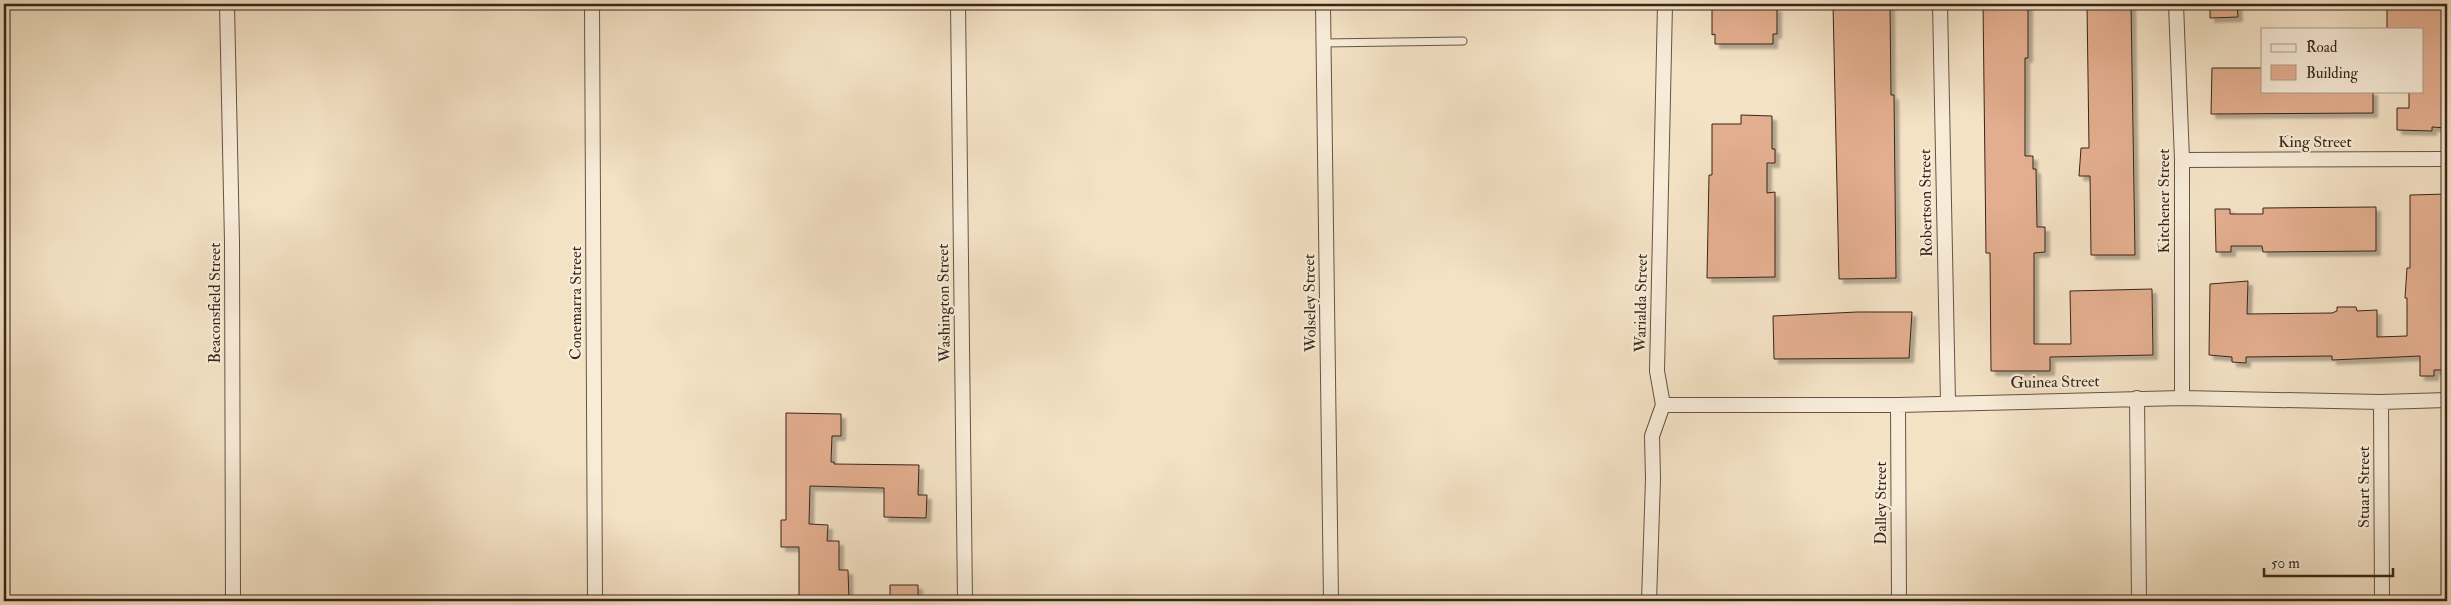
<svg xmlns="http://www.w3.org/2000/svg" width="2451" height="605" font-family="'IM FELL Double Pica',serif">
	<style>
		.building { fill: #e3ae8f; stroke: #372519; filter: url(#shadow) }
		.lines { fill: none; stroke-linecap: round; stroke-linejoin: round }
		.lane-casing { stroke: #665444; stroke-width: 9 }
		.street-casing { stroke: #665444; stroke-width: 16 }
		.lane { stroke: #f8ecd9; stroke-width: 7 }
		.street { stroke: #f8ecd9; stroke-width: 14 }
		.labels { text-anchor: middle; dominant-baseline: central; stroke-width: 4.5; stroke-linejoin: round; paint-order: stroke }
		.street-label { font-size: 16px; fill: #372519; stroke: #f8ecd9 }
	</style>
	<defs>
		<filter id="shadow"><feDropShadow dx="4.5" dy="4.5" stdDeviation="1" flood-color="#0004"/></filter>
	</defs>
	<rect width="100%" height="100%" fill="#f4e2c5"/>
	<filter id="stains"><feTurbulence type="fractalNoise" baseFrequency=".004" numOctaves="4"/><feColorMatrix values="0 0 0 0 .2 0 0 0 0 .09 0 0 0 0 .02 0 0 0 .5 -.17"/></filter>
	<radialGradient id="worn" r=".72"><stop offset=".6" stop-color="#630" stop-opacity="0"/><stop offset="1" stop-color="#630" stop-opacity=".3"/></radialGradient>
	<path class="building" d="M1715,4H1773V8L1777,7V34H1773V44H1715V34L1712,35V7H1715Z
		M1833,4H1890L1891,95H1894L1896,278L1839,279Z
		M1983,4H2028V58H2025V156H2033V169H2036L2037,227H2045V252L2034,253V344H2071L2070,291L2152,289L2153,355L2050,357V371H1991L1990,253H1986Z
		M2087,4H2131L2135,255H2091L2090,176H2079L2081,148H2089Z
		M2210,4H2237L2238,17L2210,18Z
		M2387,4H2413V8L2442,7V10H2447V128L2432,127V131L2397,130V108H2409V91H2422V29H2387Z
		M2212,68H2262V91H2373V113L2211,114Z
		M1741,115L1772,116V149H1775V163H1767V193L1775,192V277L1707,278L1709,175H1712V124H1741Z
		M2447,194V370H2434V376H2420V356L2332,360V356L2246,357V363L2232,362V357L2209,355L2210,284L2248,281L2247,314L2332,313L2337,311V307H2356L2357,311L2377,310V337L2407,336V298H2405L2407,268H2410V195Z
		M2376,207V251L2263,252L2262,246H2231V252H2216L2215,209H2230V214H2263V208Z
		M1857,312H1912L1909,358L1774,359L1773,316Z
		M786,413L841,414V436H832L831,462H834V464L919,465L918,495H927L926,518L884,517V488L810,486L809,524L828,525L827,541H839V570H848L849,601L799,599V547H781V520H786Z
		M890,585H918V601H890Z"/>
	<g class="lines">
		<g class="lane-casing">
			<path id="lane" d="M1324,43L1463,41"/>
		</g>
		<g class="street-casing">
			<path id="street" d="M227,4L232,242L233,601
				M592,4L595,601
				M958,4L965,601
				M1323,4L1331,601
				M1940,4L1948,402
				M2176,4L2182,160V398
				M2182,160L2447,159
				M2137,398L2139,601
				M2381,402L2382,601
				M1663,405H1898L2182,398L2381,402L2447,400
				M1898,405L1899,601
				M1649,601L1653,479L1652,436L1663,405L1657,371L1665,4"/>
		</g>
		<use href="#lane" class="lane"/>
		<use href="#street" class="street"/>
	</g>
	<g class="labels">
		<g class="street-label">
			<text x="2315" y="142">King Street</text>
			<text transform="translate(2164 201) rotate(-90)">Kitchener Street</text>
			<text transform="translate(1926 203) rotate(-91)">Robertson Street</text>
			<text transform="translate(215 303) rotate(-90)">Beaconsfield Street</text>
			<text transform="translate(576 303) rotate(-90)">Conemarra Street</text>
			<text transform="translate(944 303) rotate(-91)">Washington Street</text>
			<text transform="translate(1310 303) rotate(-91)">Wolseley Street</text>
			<text transform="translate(1641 303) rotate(-89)">Warialda Street</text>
			<text transform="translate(2055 382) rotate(-1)">Guinea Street</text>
			<text transform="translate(2364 487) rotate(-90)">Stuart Street</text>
			<text transform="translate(1881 503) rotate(-90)">Dalley Street</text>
		</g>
	</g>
	<rect width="2451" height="605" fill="none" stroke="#f4e2c5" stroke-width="20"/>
	<rect x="5" y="5" width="2441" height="595" fill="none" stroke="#372519" stroke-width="2.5"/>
	<rect x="10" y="10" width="2431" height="585" fill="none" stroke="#372519"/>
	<rect x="2261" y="28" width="162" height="65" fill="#f8ecd9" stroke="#ab9c8c"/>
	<rect x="2271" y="44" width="25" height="8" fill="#f8ecd9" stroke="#ab9c8c"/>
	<text x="2306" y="52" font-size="15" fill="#372519">Road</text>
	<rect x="2271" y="65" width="25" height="15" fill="#e3ae8f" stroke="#ab9c8c"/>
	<text x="2306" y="78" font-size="15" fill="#372519">Building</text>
	<path d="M2264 568v8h129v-8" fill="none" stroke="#372519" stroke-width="2.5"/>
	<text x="2271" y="568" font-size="15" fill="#372519" stroke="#f8ecd9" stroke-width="4" paint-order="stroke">50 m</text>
	<rect width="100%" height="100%" filter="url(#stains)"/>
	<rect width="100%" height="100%" fill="url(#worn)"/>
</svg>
